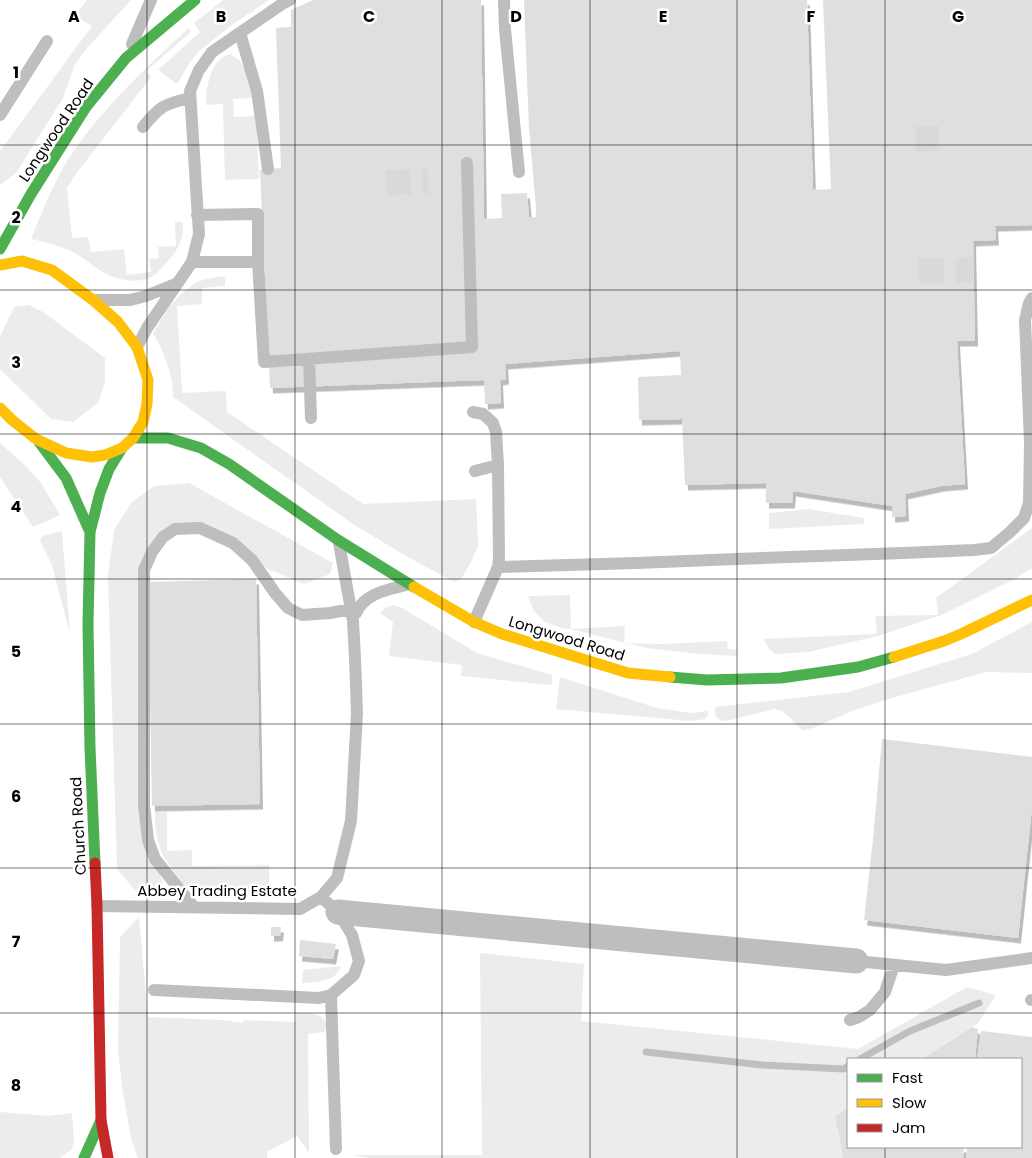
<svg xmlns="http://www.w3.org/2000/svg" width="1032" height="1158" font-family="Poppins,sans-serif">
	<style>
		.green { fill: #ececec }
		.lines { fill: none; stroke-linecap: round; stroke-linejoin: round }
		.stream { stroke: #bfbfbf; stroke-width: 7 }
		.building { fill: #dfdfdf; filter: url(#shadow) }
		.street-tunnel { stroke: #d9d9d9; stroke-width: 25; stroke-dasharray: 25 12; stroke-linecap: butt }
		.lane { stroke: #bebebe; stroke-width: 12 }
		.street { stroke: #bebebe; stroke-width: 25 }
		.fast { stroke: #4caf50; stroke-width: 11 }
		.slow { stroke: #ffc107; stroke-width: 11 }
		.jam { stroke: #c62828; stroke-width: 11 }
		.grid { fill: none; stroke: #000; stroke-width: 1; stroke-opacity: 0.55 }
		.labels { text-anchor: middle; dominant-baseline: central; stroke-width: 5; stroke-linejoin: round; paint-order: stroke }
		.street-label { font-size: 15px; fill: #000; stroke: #fff }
		.grid-label { font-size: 16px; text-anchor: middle; font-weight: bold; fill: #000; stroke: #fff; stroke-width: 5; stroke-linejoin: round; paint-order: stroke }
	</style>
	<defs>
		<filter id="shadow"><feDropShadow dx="3" dy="5.5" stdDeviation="0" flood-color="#0004"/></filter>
	</defs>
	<rect width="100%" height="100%" fill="#fff"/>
	<path class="green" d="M87,0H131L89,46L75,64L63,98L16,173L0,185V151L92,26L75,16Z
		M223,0H269L233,24L199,51L190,62L177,84L158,70L200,32L194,23Z
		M189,28L191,32L146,71L151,77L76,174L67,188L72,238L88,237L91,252L124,249L127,275L151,272L149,259L159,258L158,247L176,246L175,222H183C183,241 179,249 166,263C161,269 156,275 149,278C135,284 116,279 104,273C94,267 85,259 75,253C61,246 46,242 31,239C41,214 51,189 64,166C95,115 145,68 189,28Z
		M230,54L240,61L246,72L252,98L233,99L234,117L255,116L257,131L259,179L225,180L223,104L206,105C206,88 210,59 230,54Z
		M222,276L225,278V286L202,288V304L177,306L182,393L226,391L227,412L363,504L476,499L478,546L471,562L461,579L454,582L406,556L353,524L173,397C173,373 164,353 153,333L169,307L183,292L198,281Z
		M29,305L43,312L105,358V383L98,403L73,422L51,419L0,369V337L14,307Z
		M0,443L26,466L41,483L60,515L33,527L0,477Z
		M189,483L333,563L330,574L304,584L261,566L234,542L175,529L139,570L142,809L164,888L158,891L134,890L117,868L108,576L114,530L132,502L154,486Z
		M808,509L864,518V524L769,529V513Z
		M1032,528V568L1013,580L941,615L878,636L808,652L775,654L769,649L764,640V639L877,634L875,616L938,615L936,598Z
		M62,531L63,544L70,634L52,565L40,541L42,536Z
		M570,595L571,629L625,626L624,643L662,644L727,641L728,649L737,650V656L700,654L647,648L570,629L561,628L545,622L534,611L528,596Z
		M393,605L402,608L477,653L552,675V685L461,676L462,665L389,656L393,622L380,613L385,608Z
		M1032,622V673L986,672L895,697L852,711L813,728L803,730C793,724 788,710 774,709L730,720L723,721L718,719L715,715V707L849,692L972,654Z
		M560,677L657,708L691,713L708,711V715L705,719L690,721L556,709Z
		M155,812H167V851L192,850V866L269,865C269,875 272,889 261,892L197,894C186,891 163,859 160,848C156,837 155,824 155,812Z
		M139,917L148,1017L221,1020L243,1023V1020L296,1022V1013C312,1014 319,1010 328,1026L324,1032L308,1034L309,1153L297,1136L267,1152V1158H138L131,1138L122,1087L118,1050L120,937Z
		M480,953L584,964L581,1021L858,1049L967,987L996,995L978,1023L922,1059H848V1108L835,1116L843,1158H370L353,1155H482Z
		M341,966C337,982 315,982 302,983L303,970Z
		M0,1112L48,1116L72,1113L74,1142L71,1150L60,1158H0Z"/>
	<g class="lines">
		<path class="stream" d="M646,1052L762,1065L844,1069L848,1066
			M860,1059L910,1031L979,1003"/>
	</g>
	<path class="building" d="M313,0H481L484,219L502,218L501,194L527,193L529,217H536V208L529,128L524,0H807L813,190L831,189L823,0H1032V225L995,226L996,240L973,241L975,341H957L965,484L941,486L905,494L906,516L892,517V506L793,491L792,503H766V483L685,485L682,419L639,420L638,377L681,375L680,351L505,364L506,379L500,380L501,403L485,404L484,380L270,388L260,170L281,168L276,28L291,27V10Z
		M256,579L260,804L152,806L148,582Z
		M882,739L1032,757V807L1018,938L864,920L873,839Z
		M271,927H281L280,936H271Z
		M300,940L336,944L333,959L299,956Z
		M972,1027L978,1029L975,1059H922Z
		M981,1031L1032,1037V1158H966L967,1147H1021V1059H977Z
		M848,1108V1147H964L963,1158H843L835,1116Z"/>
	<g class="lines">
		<path class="street-tunnel" d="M916,139L939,138
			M386,183L428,181
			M919,271L973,270"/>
		<path class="lane" d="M504,0L505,29L519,172
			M240,33L257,91L268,169
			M132,44L151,0
			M0,115L47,41
			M143,127C160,106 164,104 190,98
			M192,262H258V214L197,215
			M258,262L264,362L472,347L467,163
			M96,300H130L146,296L178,283
			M137,347L147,328L192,262L199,234L190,91L199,70L212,52L282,4L290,0
			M309,359L311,418
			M473,412L483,414L493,423L496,432L498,465L499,559L498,567L474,622
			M475,471L498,465
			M498,567L637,563L736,559L903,553L974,550L991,548L1010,532L1024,518L1029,503L1030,442L1025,320L1029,303L1032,298
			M356,613C365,593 387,590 406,585
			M97,906L300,909L321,897L337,878L351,821L357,713L355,658L353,621L339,543
			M194,907L155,859L148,840L144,805V570L152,552L163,537L175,529L200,528L233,543L252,560L275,593L288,608L302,615L330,613L351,609L359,607
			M856,961L946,970L1032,958
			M154,990L319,998L331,995L354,975L359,961L352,935L338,912L321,897
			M331,995L336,1149
			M1031,1000H1032
			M850,1020L859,1017L870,1010L885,992L894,965"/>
		<path class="street" d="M338,912L856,961"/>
		<path class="fast" d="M0,249L31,194L86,107L126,58L195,0
			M133,438H168L201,448L229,464L338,540L414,587
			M39,442L66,478L90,532
			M670,677L707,680L781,678L858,667L894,657
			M95,863L90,748L88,624L90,532L100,493L109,469L122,448
			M84,1158L101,1120"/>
		<path class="slow" d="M0,265L22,261L52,270L93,300L118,322L137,347L148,380L147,404L143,422L133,438L122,448L105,455L92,457L66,453L36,439L12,420L0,408
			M414,587L474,622L502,634L628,673L670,677
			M894,657L944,641L961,634L1032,600"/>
		<path class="jam" d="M95,863L97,906L101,1120L108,1158"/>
	</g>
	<path class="grid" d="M147,0V1158M295,0V1158M442,0V1158M590,0V1158M737,0V1158M885,0V1059M0,145H1032M0,290H1032M0,434H1032M0,579H1032M0,724H1032M0,868H1032M0,1013H1032M885,1147V1158"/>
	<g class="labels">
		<g class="street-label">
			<text transform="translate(56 130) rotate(-56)">Longwood Road</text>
			<text transform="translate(567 638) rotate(17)">Longwood Road</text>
			<text transform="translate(78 826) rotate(-93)">Church Road</text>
			<text x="217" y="890">Abbey Trading Estate</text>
		</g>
	</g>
	<g class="grid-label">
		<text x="74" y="22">A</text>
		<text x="221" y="22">B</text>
		<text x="369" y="22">C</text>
		<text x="516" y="22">D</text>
		<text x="663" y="22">E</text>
		<text x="811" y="22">F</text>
		<text x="958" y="22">G</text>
		<text x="16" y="78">1</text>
		<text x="16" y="223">2</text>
		<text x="16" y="368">3</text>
		<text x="16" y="512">4</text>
		<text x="16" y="657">5</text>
		<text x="16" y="802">6</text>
		<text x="16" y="947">7</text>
		<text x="16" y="1091">8</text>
	</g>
	<rect x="847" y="1058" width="175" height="90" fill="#ffffff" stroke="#999999"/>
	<rect x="857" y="1074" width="25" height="8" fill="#4caf50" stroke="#999999"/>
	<text x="892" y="1083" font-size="15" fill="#000000">Fast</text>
	<rect x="857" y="1099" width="25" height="8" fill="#ffc107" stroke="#999999"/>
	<text x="892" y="1108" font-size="15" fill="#000000">Slow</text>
	<rect x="857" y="1124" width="25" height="8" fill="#c62828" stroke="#999999"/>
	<text x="892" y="1133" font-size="15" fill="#000000">Jam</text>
</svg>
